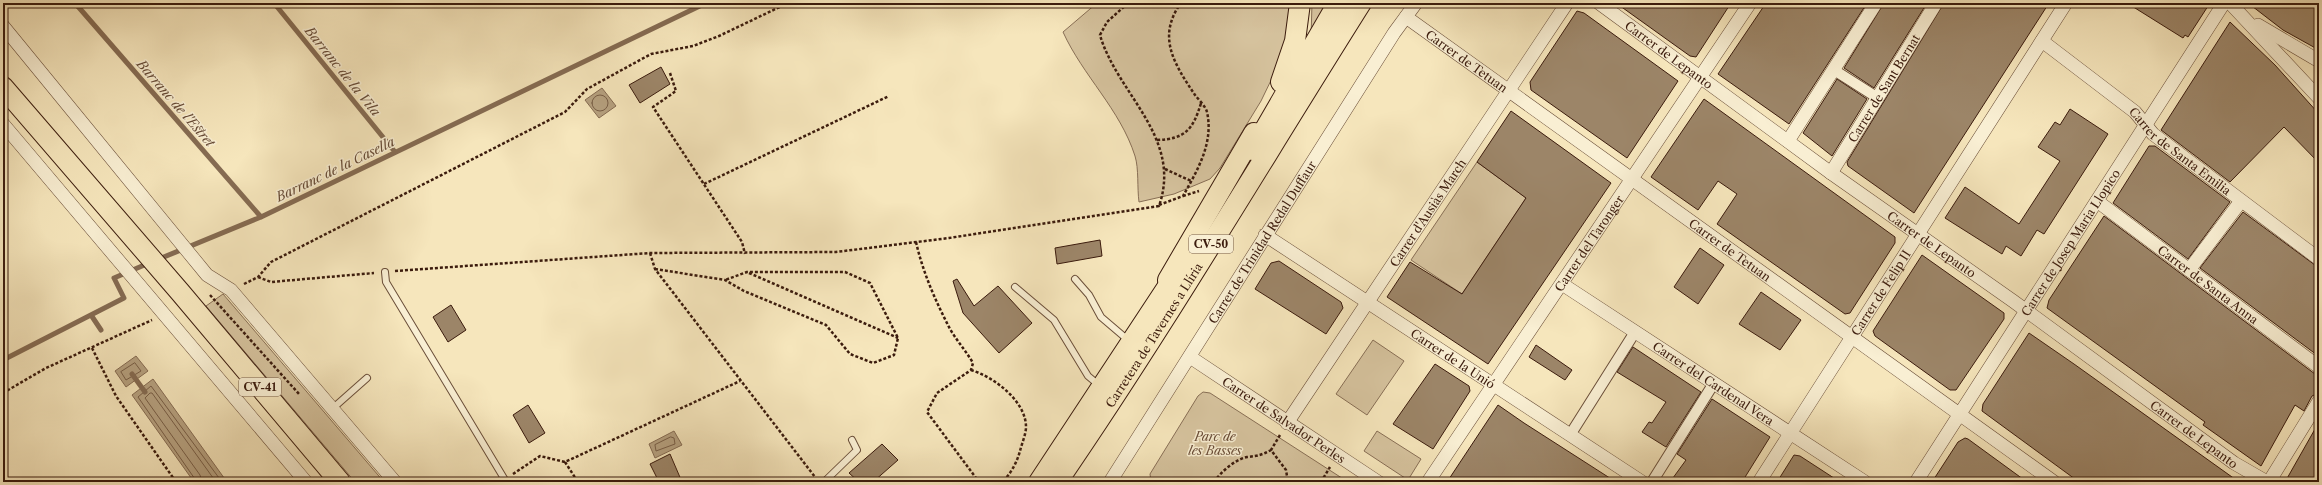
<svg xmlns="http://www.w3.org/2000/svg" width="2322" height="485" font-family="'Libre Caslon Text',serif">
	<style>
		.green { fill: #d6c39e; stroke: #886f56 }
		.water { fill: #b6a180; stroke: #856b52 }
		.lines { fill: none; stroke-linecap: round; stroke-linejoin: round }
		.shore { stroke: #785e46; stroke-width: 1 }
		.stream { stroke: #856b52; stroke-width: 5 }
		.building { fill: #9c8568; stroke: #3b1b0d }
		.service-casing { stroke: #6a4e39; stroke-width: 8 }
		.pedestrian-casing { stroke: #6a4e39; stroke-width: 12 }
		.minor-casing { stroke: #6a4e39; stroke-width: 14 }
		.primary-casing { stroke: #3b1b0d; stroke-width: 22 }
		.path { stroke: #3b1b0d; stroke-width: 2.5; stroke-dasharray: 3 2; stroke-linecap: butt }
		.service { stroke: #f9efd3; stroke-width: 6 }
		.pedestrian { stroke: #f9efd3; stroke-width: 10 }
		.minor { stroke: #f9efd3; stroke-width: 13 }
		.primary { stroke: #f6e6bc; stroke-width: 20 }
		.labels { text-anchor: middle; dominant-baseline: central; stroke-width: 3; stroke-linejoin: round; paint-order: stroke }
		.shield { fill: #f9efd3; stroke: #745b48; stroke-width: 1 }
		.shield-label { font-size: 11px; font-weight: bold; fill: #3b1b0d }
		.street-label { font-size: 12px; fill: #3b1b0d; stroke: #f9efd3 }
		.park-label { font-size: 12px; font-style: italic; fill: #6a4d38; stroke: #f9efd3 }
		.water-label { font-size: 13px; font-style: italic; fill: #664a35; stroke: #f9efd3 }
	</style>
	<rect width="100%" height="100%" fill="#f6e6bc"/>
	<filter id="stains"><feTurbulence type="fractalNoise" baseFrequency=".005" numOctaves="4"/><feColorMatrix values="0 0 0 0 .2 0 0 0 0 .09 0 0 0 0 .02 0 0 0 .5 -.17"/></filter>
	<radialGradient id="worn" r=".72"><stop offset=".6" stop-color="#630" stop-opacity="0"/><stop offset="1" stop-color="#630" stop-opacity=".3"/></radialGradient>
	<path class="green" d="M1097,3H1290L1285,44L1276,70L1261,101L1220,168L1210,179L1174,194L1139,202C1137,187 1139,169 1135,156C1120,109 1083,76 1063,32Z
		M1312,3H1333L1311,38Z
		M1477,162L1526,198L1462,294L1411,260Z
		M223,294L384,482H355L206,306Z
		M1373,340L1404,361L1367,415L1336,394Z
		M1203,392L1210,393L1348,482H1151L1150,474L1198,396Z
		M1377,431L1421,459L1408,480L1364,451Z"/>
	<path class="water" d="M602,88L616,106L599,118L585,100Z
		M136,356L148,371L126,387L115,371Z
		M153,379L227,482H194L132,395Z
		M674,431L682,445L655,458L649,444Z"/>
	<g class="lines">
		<path class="shore" d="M592 103a8 8 0 1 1 16 0a8 8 0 1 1-16 0Z
			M135,363L141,371L126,380L121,372Z
			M671,437L674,438L675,444L656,451L655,445Z
			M197,482L138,397L151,386L222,482
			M202,482L200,475L145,398L150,393H152L216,482"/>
		<path class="stream" d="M75,3L261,217
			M274,3L395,152
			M159,259L261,217L706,3
			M91,315L101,330
			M3,360L124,298L114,278L149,263
			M132,374L145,392"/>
	</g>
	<path class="building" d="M1616,3H1731L1696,57L1690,56Z
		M1766,3H1867L1789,124L1718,74Z
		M1884,3H1927L1874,88L1844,68Z
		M1944,3H2049L1914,213L1848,166L1847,162Z
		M2127,3H2210L2188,37L2185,35L2183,38Z
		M2248,3H2319V50L2283,30Z
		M1577,11L1584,13L1678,81L1627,158L1531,90L1530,82Z
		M2230,22L2275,65L2319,114V163L2284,127L2230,182L2161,130Z
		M661,67L670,84L640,103L629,85Z
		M1837,79L1867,99L1832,156L1803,133Z
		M1704,99L1895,237V243L1850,313L1845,314L1717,224L1737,194L1718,181L1698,210L1651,177Z
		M2070,109L2108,134L2044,234L2037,230L2021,256L2006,246L2002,254L1945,218L1965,187L2019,224L2060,161L2038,147L2055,122L2060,125Z
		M1511,111L1611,183L1488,364L1387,297L1410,262L1462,294L1526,198L1477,162Z
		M2149,146H2155L2230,202L2188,259L2113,203Z
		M2243,212L2319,268V353L2317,355L2200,268Z
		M2104,216L2319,377V393L2312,396L2304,411L2295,405L2261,466L2203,425L2205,422L2047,308L2049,300Z
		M1100,240L1102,256L1057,264L1055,248Z
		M1700,248L1724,265L1698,304L1674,287Z
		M1922,255L2004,313V319L1956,390H1950L1875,336L1873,331Z
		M1279,261L1341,302L1343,308L1326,334L1255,289L1271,263Z
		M957,279L974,306L998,286L1032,323L999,353L963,313L953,281Z
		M1761,292L1801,320L1780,350L1739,324Z
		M451,305L466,330L448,342L433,317Z
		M2029,333L2074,364L2239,482H2079L1982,411L1983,404Z
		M1536,345L1572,370L1565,380L1529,357Z
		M1633,347L1701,392L1666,447L1642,432L1649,422L1652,423L1666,402L1617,372Z
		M1435,364L1469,386L1470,391L1433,449L1393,424Z
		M1712,399L1770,437L1742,482H1670L1686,460L1677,454Z
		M528,405L545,433L529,443L513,415Z
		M1498,405L1524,423L1616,482H1447Z
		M2319,416V482H2285L2319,422L2316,420Z
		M1965,438L1968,439L2027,482H1932L1958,442Z
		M882,444L898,460L873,482H859L849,473Z
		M670,454L682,482H659L650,464Z
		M1794,455L1800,456L1840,482H1777Z"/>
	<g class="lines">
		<g class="service-casing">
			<path id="service" d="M385,272L386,282L505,480
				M1075,279L1089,295L1101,317L1128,340
				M1015,287L1054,320L1088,376L1100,386
				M332,409L367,378
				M824,482L857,450L852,440"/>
		</g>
		<g class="pedestrian-casing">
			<path id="pedestrian" d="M1834,70L1878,98
				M1570,435L1635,332
				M1652,482L1714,383"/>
		</g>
		<g class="minor-casing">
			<g id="minor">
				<path id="s1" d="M1599,3L1831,173L2013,301L2234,463L2267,482"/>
				<path d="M2230,3L2319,98"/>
				<path id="s2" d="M1406,17L2054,482"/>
				<path d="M2258,25L2319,61"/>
				<path d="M3,26L207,275L231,290L395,482"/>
				<path id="s3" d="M2042,41L2135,112L2153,134L2319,259"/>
				<path d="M3,124L306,482"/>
				<path d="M1788,141L1876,3"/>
				<path id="s4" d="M1831,173L1936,3"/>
				<path id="s5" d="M2097,201L2319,367"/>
				<path id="s6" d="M1265,235L1642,482"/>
				<path d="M2189,270L2241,201"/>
				<path id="s7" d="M1562,284L1865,482"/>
				<path id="s8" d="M1190,357L1378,482"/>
				<path id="s9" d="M1287,423L1567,3"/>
				<path id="s10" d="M1110,482L1394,33L1416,3"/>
				<path id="s11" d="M1428,482L1750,3"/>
				<path id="s12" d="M1759,482L2066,3"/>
				<path id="s13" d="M1916,482L2224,3"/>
				<path d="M2269,482L2319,401"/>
			</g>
		</g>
		<g class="primary-casing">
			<g id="primary">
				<path d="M1281,82L1295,41L1300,3"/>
				<path d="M3,87L180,292L340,482"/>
				<path d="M1253,150L1338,3"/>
				<path d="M1168,280L1254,133"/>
				<path d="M1039,482L1178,271"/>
				<path id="s14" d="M1057,482C1164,326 1260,163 1361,3"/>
			</g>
		</g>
		<path class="path" d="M670,73L676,91L653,107L742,242L745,254
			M1157,140C1185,139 1193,130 1201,103
			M1165,169L1191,181
			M704,184L889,96
			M1183,196L1199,191
			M1159,205L1183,196C1197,171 1214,143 1207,112C1206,107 1199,100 1195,95C1175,65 1156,37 1181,3
			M916,242C923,273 936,302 950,329C957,341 966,351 973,363L971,370L937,393L927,412L979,482
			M650,253L655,269L815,477
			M655,269L725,280L744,291L826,325L850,354L873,363L894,355L898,338L870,283L845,272H747L725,280
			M395,271L650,253L836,252L949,238L1159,206C1183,137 1117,94 1100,35L1107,22L1128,3
			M749,273L898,338
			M258,277L271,282L374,273
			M244,284L258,277L271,262L565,112L587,89L651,54L693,46L719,36L788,3
			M210,295L299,394
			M92,348L116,396L176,482
			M971,370C994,377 1026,401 1026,427C1026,434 1022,443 1020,451C1017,462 1011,474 1002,482
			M3,393L46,368L152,320
			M1280,435L1271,450L1286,470L1288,482
			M565,462L578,482
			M513,474L540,456L565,462L740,381
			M1214,482C1221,472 1234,460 1247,457C1257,456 1262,455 1271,450
			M1321,482L1330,467"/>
		<use href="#service" class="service"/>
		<use href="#pedestrian" class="pedestrian"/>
		<use href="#minor" class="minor"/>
		<use href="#primary" class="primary"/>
	</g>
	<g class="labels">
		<g class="shield">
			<rect x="1189" y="235" width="44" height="18" rx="3"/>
			<rect x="239" y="378" width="42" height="18" rx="3"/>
		</g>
		<g class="shield-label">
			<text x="1211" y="244">CV-50</text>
			<text x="260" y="387">CV-41</text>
		</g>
		<g class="street-label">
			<text stroke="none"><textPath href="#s1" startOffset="87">Carrer de Lepanto</textPath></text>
			<text stroke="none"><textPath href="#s2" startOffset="75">Carrer de Tetuan</textPath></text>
			<text stroke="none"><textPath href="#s4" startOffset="100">Carrer de Sant Bernat</textPath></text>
			<text stroke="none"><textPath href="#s3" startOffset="177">Carrer de Santa Emilia</textPath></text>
			<text stroke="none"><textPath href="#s9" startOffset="253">Carrer d'Ausiàs March</textPath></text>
			<text stroke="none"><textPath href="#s10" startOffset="284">Carrer de Trinidad Redal Duffaur</textPath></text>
			<text stroke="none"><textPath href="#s11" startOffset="288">Carrer del Taronger</textPath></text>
			<text stroke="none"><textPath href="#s13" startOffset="285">Carrer de Josep Maria Llopico</textPath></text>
			<text stroke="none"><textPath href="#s1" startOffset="411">Carrer de Lepanto</textPath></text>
			<text stroke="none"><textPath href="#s2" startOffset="399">Carrer de Tetuan</textPath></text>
			<text stroke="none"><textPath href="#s5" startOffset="139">Carrer de Santa Anna</textPath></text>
			<text stroke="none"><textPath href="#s12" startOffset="225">Carrer de Felip II</textPath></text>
			<text stroke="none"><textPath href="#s14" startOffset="176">Carretera de Tavernes a Llíria</textPath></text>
			<text stroke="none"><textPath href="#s6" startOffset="225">Carrer de la Unió</textPath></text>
			<text stroke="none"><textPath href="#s7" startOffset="181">Carrer del Cardenal Vera</textPath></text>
			<text stroke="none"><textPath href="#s8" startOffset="113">Carrer de Salvador Perles</textPath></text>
			<text stroke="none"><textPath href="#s1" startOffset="735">Carrer de Lepanto</textPath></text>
		</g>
		<g class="park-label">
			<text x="1215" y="436">Parc de<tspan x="1215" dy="14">les Basses</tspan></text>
		</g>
		<g class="water-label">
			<text transform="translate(343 71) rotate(51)">Barranc de la Vila</text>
			<text transform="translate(176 103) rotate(49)">Barranc de l'Estret</text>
			<text transform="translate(335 169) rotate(-26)">Barranc de la Casella</text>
		</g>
	</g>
	<rect width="2322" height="485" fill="none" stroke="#f6e6bc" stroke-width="16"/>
	<rect x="4" y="4" width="2314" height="477" fill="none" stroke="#3b1b0d" stroke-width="2"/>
	<rect x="8" y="8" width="2306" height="469" fill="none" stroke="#3b1b0d"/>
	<rect width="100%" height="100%" filter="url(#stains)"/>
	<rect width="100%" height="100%" fill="url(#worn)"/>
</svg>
